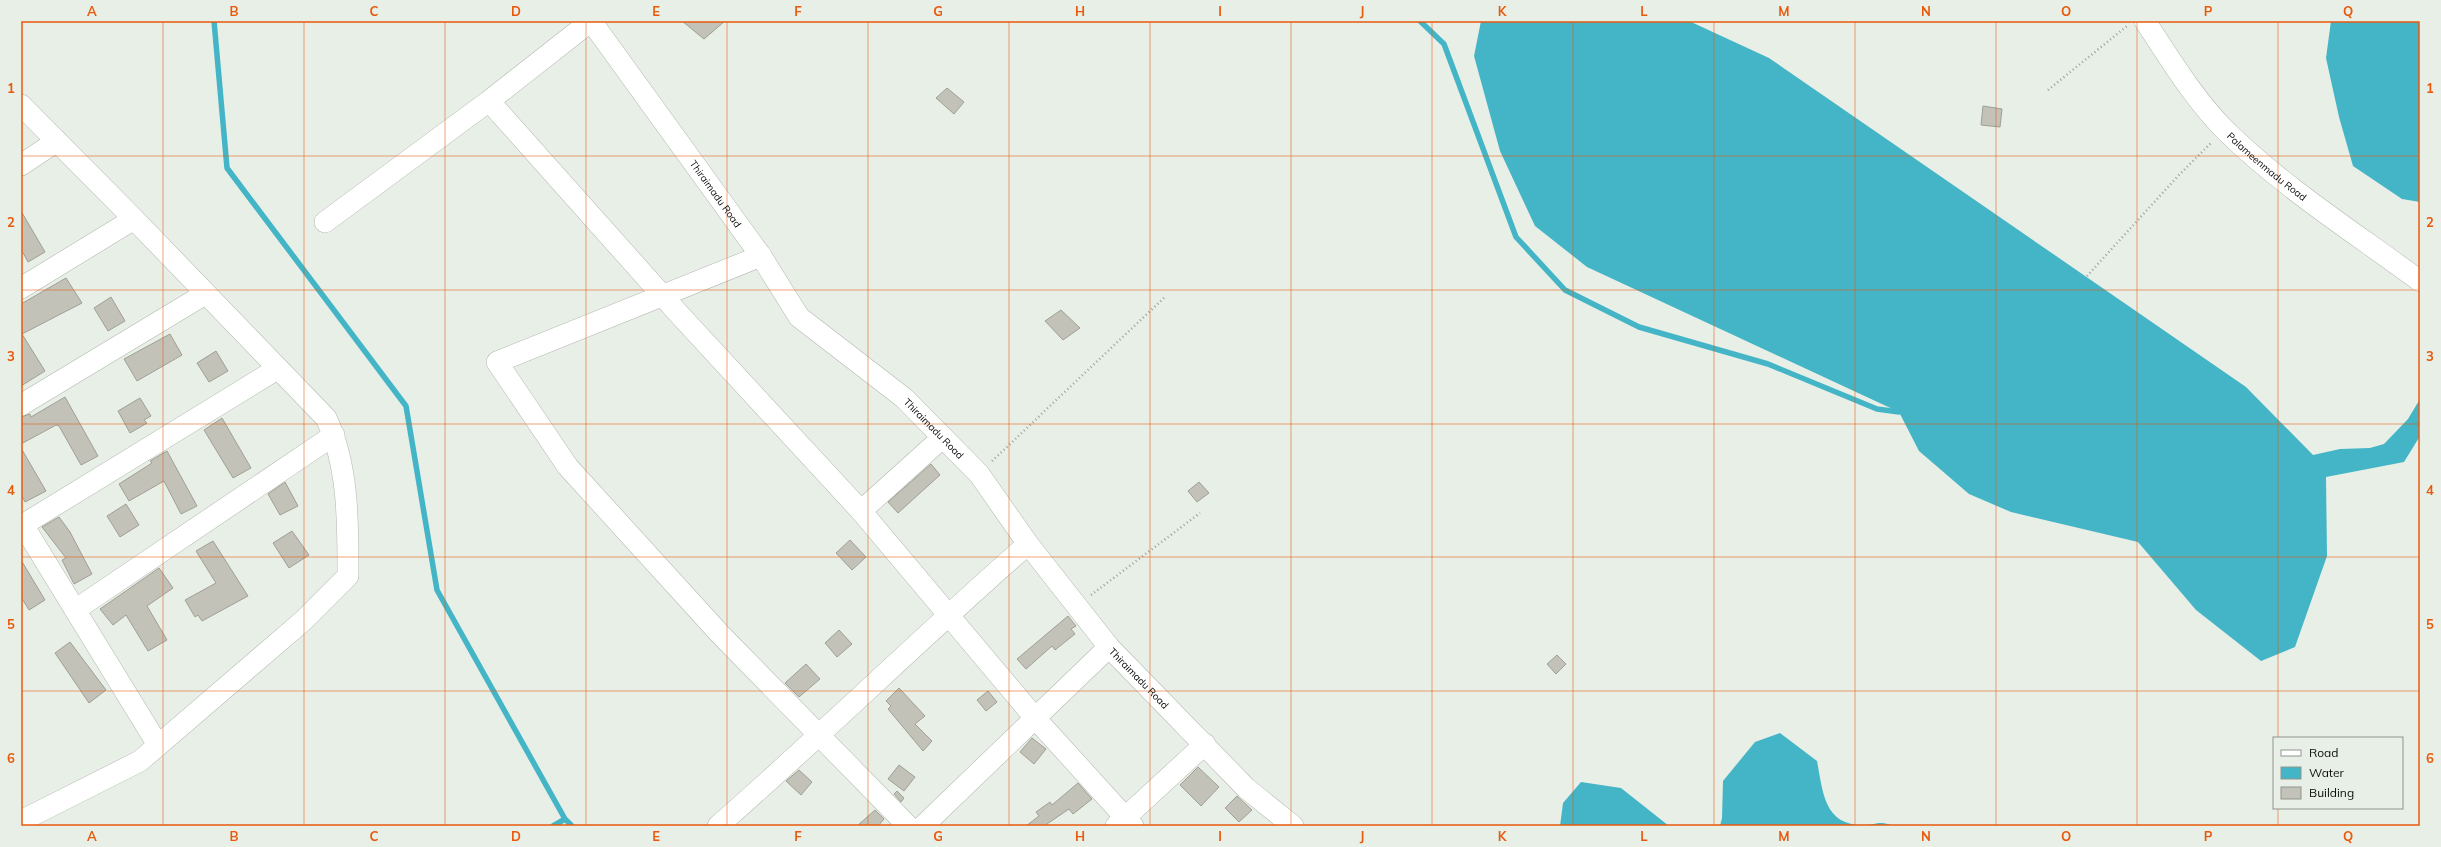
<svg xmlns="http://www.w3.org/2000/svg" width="2441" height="847" font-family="Mulish,sans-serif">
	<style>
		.water { fill: #44b5c6 }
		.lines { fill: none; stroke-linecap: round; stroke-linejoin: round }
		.stream { stroke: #44b5c6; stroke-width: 5.5 }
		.building { fill: #c3c2b8; stroke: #9f9f95 }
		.minor-casing { stroke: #b1b8b0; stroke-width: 22 }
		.path { stroke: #9ca19a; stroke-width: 2.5; stroke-dasharray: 1 3; stroke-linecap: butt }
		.minor { stroke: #fff; stroke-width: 21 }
		.grid { fill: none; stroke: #e8590c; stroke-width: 1; stroke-opacity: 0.55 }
		.labels { text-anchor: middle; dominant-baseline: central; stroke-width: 3; stroke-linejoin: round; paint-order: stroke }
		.street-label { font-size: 10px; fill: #0c0e0b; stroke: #e8efe6 }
		.neatline { fill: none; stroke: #e8590c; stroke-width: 1.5 }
		.grid-label { font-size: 13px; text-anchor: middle; font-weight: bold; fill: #e8590c }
	</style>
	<rect width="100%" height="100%" fill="#e8efe6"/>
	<path class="water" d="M1481,21H1689L1769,58L2246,387L2313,455L2340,449L2370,448L2384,444L2408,419L2420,399V436L2404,462L2326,477L2327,556L2295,647L2261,661L2196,610L2138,542L2011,512L1969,494L1919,451L1899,412L1587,267L1535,226L1500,151L1474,56Z
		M2331,21H2420V202L2402,199L2353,166L2339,117L2326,58Z
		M1780,733L1817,761C1823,792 1824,826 1864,825C1879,825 1877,820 1894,826H1720L1722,818L1723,781L1755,742Z
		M1581,782L1621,788L1669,826H1560L1563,803Z"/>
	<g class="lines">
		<path class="stream" d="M214,21L227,168L406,406L437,590L565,819L553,826
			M1420,21L1444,44L1516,237L1565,290L1639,327L1768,364L1877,409L1899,412
			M565,819L572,826"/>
	</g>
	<path class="building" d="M682,21H725L704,39Z
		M947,88L964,102L954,114L936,98Z
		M1983,106L2002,109L2000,127L1981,125Z
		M21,211L45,252L28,262L21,249Z
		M66,278L82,303L22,334L45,371L21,386V304Z
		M111,297L125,321L108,331L94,308Z
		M1061,310L1080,328L1063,340L1045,321Z
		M170,334L182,355L137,381L124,359Z
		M216,351L228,371L209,382L197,363Z
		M65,397L98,456L81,465L59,426L56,425L21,444V417L30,414L31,417Z
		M140,398L151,416L144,420L147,423L130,433L118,411Z
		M222,418L251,468L233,478L204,430Z
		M21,448L46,491L25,502L21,494Z
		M167,451L197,506L181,514L164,481L129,501L119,484L152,463L150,461Z
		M931,464L940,475L898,513L888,502Z
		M285,482L298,506L280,515L268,494Z
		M1199,482L1209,493L1197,502L1188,491Z
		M126,504L139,525L120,537L107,516Z
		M59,517L70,532L92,574L74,584L62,560L66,558L42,527Z
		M292,531L309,555L289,568L273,543Z
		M850,540L866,557L852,570L836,553Z
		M213,541L248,596L202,621L198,615L195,617L185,600L216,583L196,551Z
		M21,560L45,600L29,610L21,597Z
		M159,568L173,588L147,606L167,640L148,651L126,615L113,625L100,609Z
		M1068,616L1076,626L1071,629L1075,634L1055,650L1052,646L1026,669L1017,659Z
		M839,630L852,644L837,657L825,643Z
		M70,642L106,690L89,703L55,653Z
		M1557,655L1566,664L1556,674L1547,664Z
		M806,664L820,679L799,697L785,683Z
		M899,688L925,716L915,724L932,741L923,751L888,709L891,706L886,701Z
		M988,691L997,702L986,711L977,700Z
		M1032,738L1046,749L1034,764L1020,752Z
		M899,765L915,777L904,791L888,779Z
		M1198,767L1219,787L1201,806L1180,785Z
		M799,770L812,782L801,795L786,781Z
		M1078,783L1092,799L1073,814L1069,809L1044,826H1026L1039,816L1036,812L1050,802L1052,805Z
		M897,791L904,798L901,802L894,794Z
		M1237,796L1252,810L1239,822L1225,808Z
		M875,810L884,819L878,826H857Z"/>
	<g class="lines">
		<g class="minor-casing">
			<g id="minor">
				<path id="s1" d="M591,21L761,256L799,317L904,398L979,474L1028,544L1109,647L1246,788L1293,826"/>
				<path id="s2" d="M2145,21C2170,59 2194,99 2226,131C2284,188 2355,233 2420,281"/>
				<path d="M489,101L678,313L861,511L1035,718L1133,826"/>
				<path d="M21,105L134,219L326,418C349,466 348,524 348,576L304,620L140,761L21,821"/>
				<path d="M21,165L57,141"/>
				<path d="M325,222L489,101L591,21"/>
				<path d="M761,256L497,362L568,467L720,634L908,826"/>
				<path d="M21,288L134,219"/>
				<path d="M21,405L205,294"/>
				<path d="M861,511L942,438"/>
				<path d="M23,525L158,745"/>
				<path d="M21,526L277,369"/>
				<path d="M75,610L334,435"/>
				<path d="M718,826C823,734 923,636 1028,544"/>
				<path d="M923,826L1109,647"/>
				<path d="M1116,826L1205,744"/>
			</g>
		</g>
		<path class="path" d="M2048,90L2127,26
			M2087,276L2178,176L2212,142
			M992,461L1165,297
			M1091,595L1200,513"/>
		<use href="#minor" class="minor"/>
	</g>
	<path class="grid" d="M163,21V826M304,21V826M445,21V826M586,21V826M727,21V826M868,21V826M1009,21V826M1150,21V826M1291,21V826M1432,21V826M1573,21V826M1714,21V826M1855,21V826M1996,21V826M2137,21V826M2278,21V738M21,156H2420M21,290H2420M21,424H2420M21,557H2420M21,691H2420M2278,808V826"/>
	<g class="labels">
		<g class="street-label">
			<text stroke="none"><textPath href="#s2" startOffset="191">Palameenmadu Road</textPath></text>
			<text stroke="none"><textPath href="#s1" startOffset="213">Thiraimadu Road</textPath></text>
			<text stroke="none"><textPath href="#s1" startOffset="537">Thiraimadu Road</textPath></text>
			<text stroke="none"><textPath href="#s1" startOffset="861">Thiraimadu Road</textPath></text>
		</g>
	</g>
	<rect width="2441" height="847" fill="none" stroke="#e8efe6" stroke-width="44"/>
	<rect x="2273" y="737" width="130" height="72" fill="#e8efe6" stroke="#90958e"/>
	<rect x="2281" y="750" width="20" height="6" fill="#ffffff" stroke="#90958e"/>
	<text x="2309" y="757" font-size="12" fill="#0c0e0b">Road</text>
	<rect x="2281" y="767" width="20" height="12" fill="#44b5c6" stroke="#90958e"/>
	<text x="2309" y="777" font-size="12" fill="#0c0e0b">Water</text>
	<rect x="2281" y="787" width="20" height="12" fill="#c3c2b8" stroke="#90958e"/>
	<text x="2309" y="797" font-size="12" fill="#0c0e0b">Building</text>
	<rect x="22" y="22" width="2397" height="803" class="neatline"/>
	<g class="grid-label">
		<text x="92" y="16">A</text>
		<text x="234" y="16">B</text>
		<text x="374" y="16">C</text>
		<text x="516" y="16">D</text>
		<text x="656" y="16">E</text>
		<text x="798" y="16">F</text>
		<text x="938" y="16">G</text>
		<text x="1080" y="16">H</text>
		<text x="1220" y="16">I</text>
		<text x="1362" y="16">J</text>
		<text x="1502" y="16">K</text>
		<text x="1644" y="16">L</text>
		<text x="1784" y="16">M</text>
		<text x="1926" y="16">N</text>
		<text x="2066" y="16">O</text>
		<text x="2208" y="16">P</text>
		<text x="2348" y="16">Q</text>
		<text x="11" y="93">1</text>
		<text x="2430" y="93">1</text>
		<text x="11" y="227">2</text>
		<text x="2430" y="227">2</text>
		<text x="11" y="361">3</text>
		<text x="2430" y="361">3</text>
		<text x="11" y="495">4</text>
		<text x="2430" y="495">4</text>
		<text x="11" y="629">5</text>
		<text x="2430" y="629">5</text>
		<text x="11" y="763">6</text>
		<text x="2430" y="763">6</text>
		<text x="92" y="841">A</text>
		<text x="234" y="841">B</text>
		<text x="374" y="841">C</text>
		<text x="516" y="841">D</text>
		<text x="656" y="841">E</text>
		<text x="798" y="841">F</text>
		<text x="938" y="841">G</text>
		<text x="1080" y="841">H</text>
		<text x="1220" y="841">I</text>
		<text x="1362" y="841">J</text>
		<text x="1502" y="841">K</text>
		<text x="1644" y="841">L</text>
		<text x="1784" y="841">M</text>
		<text x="1926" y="841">N</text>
		<text x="2066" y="841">O</text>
		<text x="2208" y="841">P</text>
		<text x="2348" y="841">Q</text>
	</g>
</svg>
